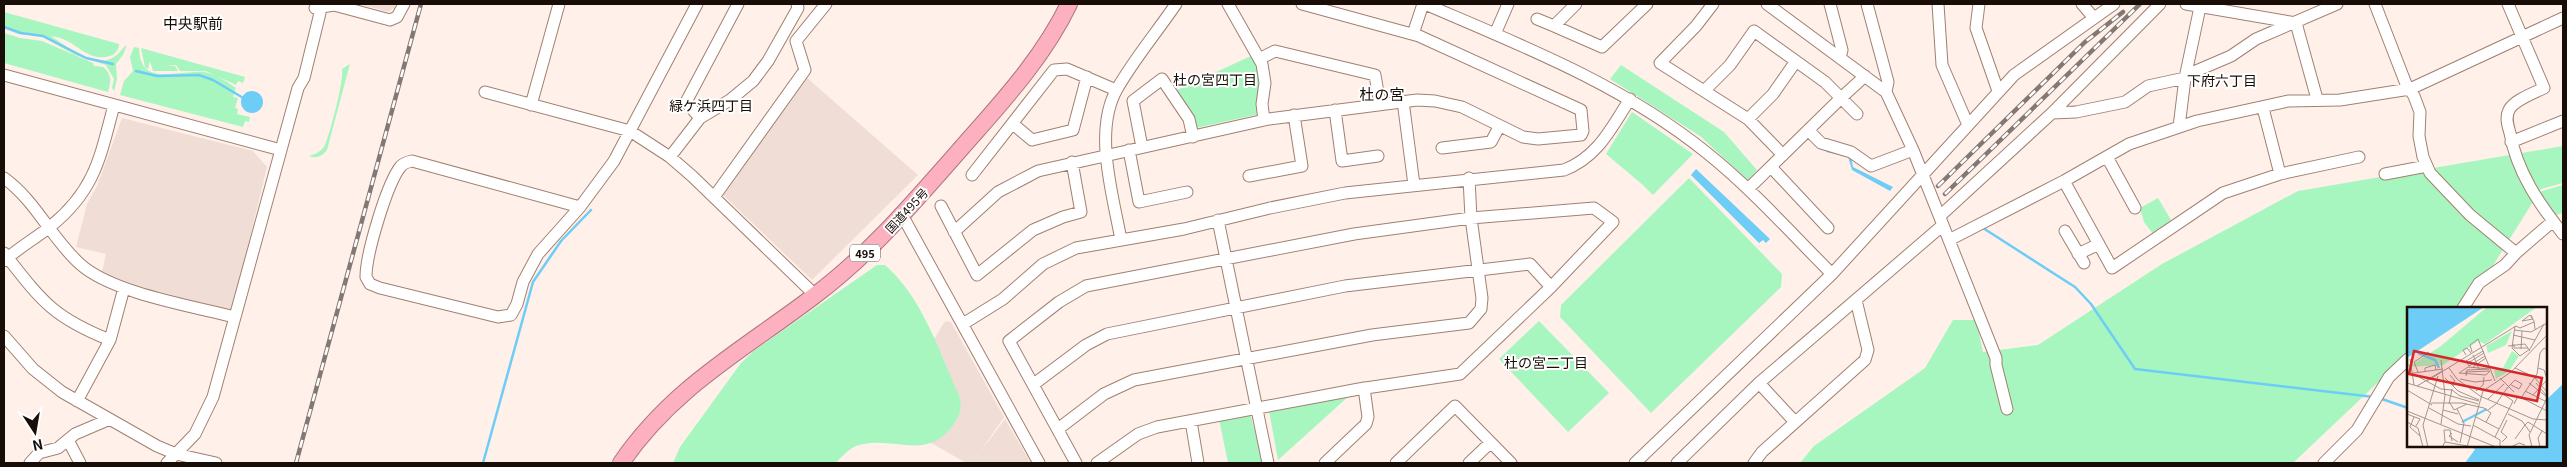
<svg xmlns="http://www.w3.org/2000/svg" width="2567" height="467" font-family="Georgia,'Noto Sans JP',serif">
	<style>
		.built { fill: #f0ded6 }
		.green { fill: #a7f6bf }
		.water { fill: #6ecdf6 }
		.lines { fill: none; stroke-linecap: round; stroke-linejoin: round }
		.stream { stroke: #6ecdf6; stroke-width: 2.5 }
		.minor-casing { stroke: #a18071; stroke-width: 13 }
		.highway-casing { stroke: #ad777f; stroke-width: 18 }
		.minor { stroke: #fff; stroke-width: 11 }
		.highway { stroke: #fdb0bf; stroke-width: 16 }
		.rail-casing { stroke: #847872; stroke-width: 4.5 }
		.rail { stroke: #fff; stroke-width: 2.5; stroke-dasharray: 8; stroke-linecap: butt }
		.labels { text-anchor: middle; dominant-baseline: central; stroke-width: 4; stroke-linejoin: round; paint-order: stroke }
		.shield { fill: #fff; stroke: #5d5651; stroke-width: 1 }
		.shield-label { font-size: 11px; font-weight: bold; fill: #180d07 }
		.street-label { font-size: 12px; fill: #180d07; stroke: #fff }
		.neighbourhood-label { font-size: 14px; fill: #180d07; stroke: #fff }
		.quarter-label { font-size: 15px; fill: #180d07; stroke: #fff }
		.inset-river { fill: none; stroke: #6ecdf6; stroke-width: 2.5 }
		.inset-road { fill: none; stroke: #a3958f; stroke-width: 1 }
		.view { fill: #d62828; fill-opacity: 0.15; stroke: #d62828; stroke-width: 2.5 }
		.inset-edge { fill: none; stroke: #180d07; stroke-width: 2.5 }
	</style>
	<rect width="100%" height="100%" fill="#fff0ea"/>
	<path class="built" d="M360,4H396L394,8L388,12Z
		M806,77L918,175L812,280L721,193Z
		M122,118L253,151L267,167L233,308L226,310L101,276L106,254L76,247L87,204L97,186Z
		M946,321L951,322L1004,417L978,455L1005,419L1031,463H966L888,418L943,324Z"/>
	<path class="green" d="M4,12L119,44C119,50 115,54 110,56C90,62 78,45 63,39C59,37 55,37 51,36C66,46 94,68 112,58C119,55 121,49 127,45L123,55L116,64L117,79L114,91L112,88L114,79L106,65L75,55L41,36L18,34L4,28Z
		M4,33L20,38L42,41L93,63L94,66L103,67C112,74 111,82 108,92L4,63Z
		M134,47L139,48C140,88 177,70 204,72C216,74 226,81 236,88L233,97L238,98L235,108L238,109L237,114L250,117L249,122L245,121L243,127L120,95L124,81L133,71L130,57Z
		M141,48L245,77L243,83L238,81L236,85L206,71H180L176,65H166L175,66L178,71H153L150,61L148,69L145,67Z
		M1251,56C1263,74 1260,94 1259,114L1196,128L1192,114L1177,90Z
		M350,64L327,150C322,156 317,159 309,156C316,154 322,151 325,145C330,133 344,81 342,69Z
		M1621,65L1724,132L1757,170L1748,180L1700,136L1610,79Z
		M1632,112L1693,154L1653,195L1643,185L1606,154Z
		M2563,146V183L2541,189L2484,280L2456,308H2408V354L2293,463H1800L1814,446L1925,368L1953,320H1976L1983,352L2038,345L2162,264L2298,191Z
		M1689,178L1782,274L1781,287L1651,413L1560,317L1561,305Z
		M2563,185V213L2555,215L2538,196L2542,191Z
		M2158,198L2171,220L2153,234L2144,222L2140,208Z
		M877,265H885C922,297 938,349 958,393C963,406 961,414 953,425C926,463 892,434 856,446C848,449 841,458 835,463H673L680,447L741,363L755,350Z
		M1539,321L1609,393L1568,432L1499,359Z
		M1349,396L1278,460L1269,411Z
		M1250,413L1263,463H1228L1219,419Z"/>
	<path class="water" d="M241 102a11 11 0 1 1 22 0a11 11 0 1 1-22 0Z
		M1827,149L1851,156L1853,167L1893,187L1890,191L1852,170L1848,157L1826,152Z
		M1696,169L1770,239L1766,243L1763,240L1759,243L1691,175Z
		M2563,384V463H2465L2476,448L2482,446H2546V400Z"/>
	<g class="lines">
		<path class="stream" d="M4,27L21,33L43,36L86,58L113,64
			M136,71L157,76L199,75L213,80L245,99
			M1983,228L2075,287L2091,304L2135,369L2374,397
			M2379,398L2408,408
			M2471,446L2476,448
			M483,463L533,282L561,241L591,210"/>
		<g class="minor-casing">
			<path id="minor" d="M1228,4L1262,64L1265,83L1262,104L1264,120
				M1425,4C1523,46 1623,85 1707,153C1752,189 1791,233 1832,274
				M1576,4L1554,26L1602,47L1647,4
				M1713,4L1696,26L1660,63L1748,119L1783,155
				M1767,4L1886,92L1913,150L1996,358V365L2007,409
				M1830,4L1842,50L1840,58
				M1867,4L1888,82L1886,92
				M1938,4L1942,65L1968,125
				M1979,4L1976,28L1998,91
				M2082,4L2094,18
				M2186,4L2296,23L2317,99
				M2375,4L2406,84L2414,96L2420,112L2419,136L2423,157L2430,173L2470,215L2516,253L2505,265L2479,283L2463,308
				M2508,4L2544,88C2534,93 2514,100 2509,110C2505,118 2508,126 2510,133C2517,172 2539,204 2563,234
				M315,8L334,5L390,20L397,17L404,4
				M1537,19L1554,26
				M1413,34L1423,4
				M1495,34L1508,4
				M1259,59L1275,51L1375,75L1380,104
				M4,75L281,150
				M1704,91L1730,65L1754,31L1825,82L1841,98L1748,189
				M485,92L630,131L670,157L692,176L815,295
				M1403,101L1414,185
				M531,105L559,4
				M1335,110L1342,161L1378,156
				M2052,113L2076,112L2125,102L2148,86L2185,78L2200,7
				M1857,114L1841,98L1865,76
				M700,118L686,102L738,4
				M1748,119L1773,94L1796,61
				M1013,124L1032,140L1073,130L1087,77
				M2179,127L2185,78L2196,71L2231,56L2256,39L2337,4
				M1808,130L1821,143L1851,152L1871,166L1913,150
				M2511,142L2563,121
				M1142,147L1133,101L1162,79L1189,119L1193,137
				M1442,148L1491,142L1499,127
				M1129,150L1139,202L1187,192
				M670,157L700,118L730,100L753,81L768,61L798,8L797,4
				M2107,157L2135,208
				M1771,167L1828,228
				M2280,174L2359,157
				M2385,174L2427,166
				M972,175L1054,70L1067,69L1116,90
				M1249,176L1302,166L1294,115
				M4,178C36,201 51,238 80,264C112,293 192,306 235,317
				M2064,181L2112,268L2223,193L2280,174L2263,108
				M714,197L805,70L796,41L826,4
				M941,206L977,275L1033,230L1063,217L1081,212L1072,162
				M580,207L412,161C407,162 404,163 401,166C387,183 366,254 366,277L370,284L380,288L498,317L511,315L517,304L523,282L538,254L580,207L614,161L697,4
				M902,215L1039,463
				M1940,216L2052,113L2160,4
				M1218,220L1268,463
				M2065,231L2084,263
				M954,232L998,192L1038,171L1269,119L1417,100L1435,101L1462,107L1523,137L1538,139L1581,135L1583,131L1581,110L1419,36L1302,4
				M1121,240C1113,195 1093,131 1117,89C1134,59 1157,32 1176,4
				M1949,240L2064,181L2129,144L2197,121L2288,101L2340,100L2410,89L2563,18
				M4,253C41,300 52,317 110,340
				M2516,253L2553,221
				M2078,254L2099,244
				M4,261C18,248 36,238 51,226C95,190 100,158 114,105
				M963,324L1003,299L1043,264L1076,248L1184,229L1270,208L1345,193L1564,170C1598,157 1611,128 1630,99
				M4,336L33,369L62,392L157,446L176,454L216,463
				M1759,383L1795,422
				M1034,384L1086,345L1107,334L1345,286L1530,264L1551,287
				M77,401L110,340L124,288
				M1191,421L1198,463
				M1058,429L1104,394L1134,380L1372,335L1469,323L1481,309L1482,298L1471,218L1469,178
				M68,440L80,463
				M30,463L39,453L58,448L75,434L110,419
				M167,463L195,434L213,397L298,88L304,78L320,13L319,4
				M1076,463L1009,341L1059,302L1086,286L1354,234L1471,218L1594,208L1613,222L1551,287L1460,374L1359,389L1157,427L1138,434L1097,463
				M1325,463L1366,424L1368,417L1364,388
				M1396,463L1455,406L1511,463
				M1469,463L1490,443
				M1635,463L1832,274L2014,75L2114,4
				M1677,463L1759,383L1943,225
				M1754,463L1762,452L1865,360L1868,350L1856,300
				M2324,463L2357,430L2389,377L2408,359"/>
		</g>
		<g class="highway-casing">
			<path id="highway" d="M621,463C673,387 743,350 814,296C869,255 913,203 958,152C999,105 1042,60 1069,4"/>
		</g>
		<use href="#minor" class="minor"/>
		<use href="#highway" class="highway"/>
		<g class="rail-casing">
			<path id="rail" d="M1938,186L2085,42L2123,12
				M1945,194L2140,4
				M296,463L421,4"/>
		</g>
		<use href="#rail" class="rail"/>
	</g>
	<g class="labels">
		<rect class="shield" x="850" y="244.5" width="30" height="17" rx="4"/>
		<g class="shield-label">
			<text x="865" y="253">495</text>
		</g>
		<g class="street-label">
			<text transform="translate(906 210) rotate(-47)">国道495号</text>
		</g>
		<g class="neighbourhood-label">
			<text x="1215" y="79">杜の宮四丁目</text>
			<text x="2222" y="80">下府六丁目</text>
			<text x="711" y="105">緑ケ浜四丁目</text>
			<text x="1546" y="362">杜の宮二丁目</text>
		</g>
		<g class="quarter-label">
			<text x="193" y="22">中央駅前</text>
			<text x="1382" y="93">杜の宮</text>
		</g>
	</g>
	<g transform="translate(2407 307)">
		<rect width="140" height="140" fill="#fff0ea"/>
		<path d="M80,0H130L78,37L71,34L36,58L0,60V57H6L34,39ZM105,24L99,38L81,46L79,39ZM105,44L112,49L102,64L89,72L87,63L96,61Z" fill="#a7f6bf"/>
		<path d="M0,0H77L0,51Z" fill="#6ecdf6"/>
		<path class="inset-river" d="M11,46L28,53L32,61M55,115L80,102"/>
		<path class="inset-road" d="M124,8L126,12L115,14L123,8L127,14L128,22M108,19L105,41L113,49L123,42L137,17M107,23L124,25L140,16M106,28L128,33M107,37V41H121M101,39L118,37L123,44M114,42L115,24M65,45L63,38L71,32L88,74M77,46L76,44L59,54L62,59L78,49M59,48L56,43L60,41L64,46M66,48L72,62M3,52L7,78M61,56L77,46M66,60L79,51M42,61L50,72L73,89M108,61L127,70L140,85M131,61L137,63L140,72M82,62L61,60L52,66L79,68L83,64M11,65L7,55L22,45M18,65V61L28,58L29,63M58,65L83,64M0,67L36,62M43,68L48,74L45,76L47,79M59,69L60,63L82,62M12,70L34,82L45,83L53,89L72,94M38,71L51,84L72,93M93,71L107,85M53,72L68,75L85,73M20,74L109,19L113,21L127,15M0,76L71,97M122,76L140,90M129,76L139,88M10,79L35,64M0,83L25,98M69,84L76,78L77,70M118,84L140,95M126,88L140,73M73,89L126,112L140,113M114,91L130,67L133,46L137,41L140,43M81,92L97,77M24,96H55L77,101L84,106L79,115M43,96L47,103L60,97M42,97L45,82M107,97L111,89L140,104M22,101L51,117L64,119M50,102L57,116L53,136M36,103L51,107M81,103L89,97L96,87L101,80L108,73L115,77L112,82L104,78M0,104L89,140M0,107L13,112L9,119M101,107L115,114L123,125M7,110L3,120L13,129M69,110L92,122M0,115L11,121L16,140M34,117L38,88L34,53M66,118L93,133V140M118,118L121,115L140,127M45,126L42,129L51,135M88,130L106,94L96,87M108,132L118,118M38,135L66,140M95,135L100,130L94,125L100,113M21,140L16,118L31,69M35,140L38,135L37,123H43L45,134M60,140L76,84L104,65L140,28M104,140L112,136L118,138M125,140L122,128L140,91M133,140L131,131L135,124"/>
		<path class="view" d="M7,44L135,71L130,94L2,67Z"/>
		<rect width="140" height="140" class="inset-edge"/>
	</g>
	<rect width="2567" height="467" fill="none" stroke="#180d07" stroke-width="10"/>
	<g transform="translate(35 432) rotate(168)" stroke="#ffffff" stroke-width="4" paint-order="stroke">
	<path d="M0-4L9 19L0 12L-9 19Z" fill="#180d07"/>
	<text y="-8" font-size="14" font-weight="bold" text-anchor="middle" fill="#180d07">N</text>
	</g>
</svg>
